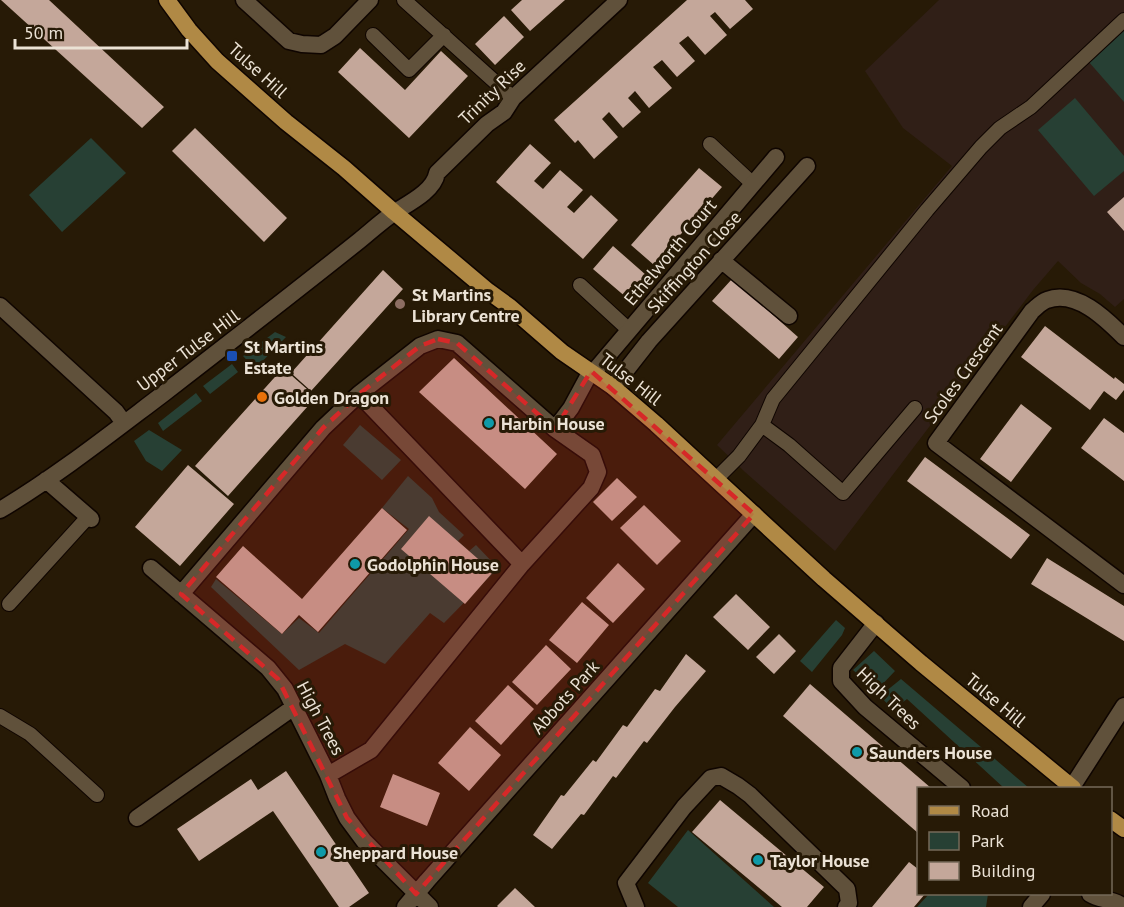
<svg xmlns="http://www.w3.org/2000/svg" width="1124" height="907" font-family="'PT Sans',sans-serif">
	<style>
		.education { fill: #301f17 }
		.green { fill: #274034 }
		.building { fill: #c4a79a }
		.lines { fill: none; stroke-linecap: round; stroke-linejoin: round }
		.service-casing { stroke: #0f0500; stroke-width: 16 }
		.minor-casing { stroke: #0f0500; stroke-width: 19 }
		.primary-casing { stroke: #0f0500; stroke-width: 19 }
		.service { stroke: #60513b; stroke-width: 14 }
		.minor { stroke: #60513b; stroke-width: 16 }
		.primary { stroke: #b08945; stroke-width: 16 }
		.marked { fill: #d62828; fill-opacity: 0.2; stroke: #d62828; stroke-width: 4.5; stroke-dasharray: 12 8; stroke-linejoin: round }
		.education-dot { fill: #8d6e63; stroke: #271a06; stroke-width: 2 }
		.transit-dot { fill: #1a4fb4; stroke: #271a06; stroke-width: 2 }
		.food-dot { fill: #e8710a; stroke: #271a06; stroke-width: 2 }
		.culture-dot { fill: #0f9aa8; stroke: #271a06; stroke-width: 2 }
		.labels { text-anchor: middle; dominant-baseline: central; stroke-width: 6; stroke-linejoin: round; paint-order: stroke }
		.street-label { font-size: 18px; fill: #ebe2d5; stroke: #271a06 }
		.poi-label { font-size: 18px; font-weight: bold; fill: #ebe2d5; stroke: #271a06; text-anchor: start }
	</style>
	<rect width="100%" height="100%" fill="#271a06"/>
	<path class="education" d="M939,0H1124V299L1115,307L1100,294L1081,283L1058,261L1033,290L835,551L745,472L717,445L952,166L903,128L865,71Z"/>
	<path class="green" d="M1124,29V102L1088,61Z
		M1075,98L1124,156V171L1094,196L1038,130Z
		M91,138L126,173L62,232L29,195Z
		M275,332L286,337L255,369L243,356Z
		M232,364L238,372L210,394L203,386Z
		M196,393L202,401L163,431L158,423Z
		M360,425L401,460L382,480L343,445Z
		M149,430L182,450L162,471L146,461L134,441Z
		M408,476L432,498L439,512L464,535L458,541L469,551L476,545L498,568L444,623L430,613L385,664L345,644L299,670L211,587L216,579L282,634L299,618L319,633L409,529L382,508Z
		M836,620L845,628L842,635L812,672L800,661Z
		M874,651L895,671L876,691L853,670Z
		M901,679L1029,788H1004L907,699L893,710L880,696Z
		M688,830L774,907H678L648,883Z
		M929,894H988L986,907H917Z"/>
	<path class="building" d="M1,0H49L164,107L142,128Z
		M522,0H565L530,31L511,10Z
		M687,0H745L753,9L730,29L715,12L710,16L727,35L705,55L688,36L679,43L695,61L677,77L662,60L653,67L672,88L649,108L635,91L628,98L641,112L623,128L609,112L602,119L618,137L594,159L578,140L575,143L554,120Z
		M504,16L524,37L495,65L475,44Z
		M360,48L405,90L441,51L468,76L409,138L338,72Z
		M195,128L287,218L264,242L172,151Z
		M530,144L551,163L534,181L543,189L560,170L583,190L567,207L574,213L591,195L618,220L583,259L496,182Z
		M699,168L722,187L654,265L631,245Z
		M1124,197V231L1107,212Z
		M613,246L654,282L634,304L593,269Z
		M383,270L403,289L311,391L291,373Z
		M732,279L798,337L779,359L712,301Z
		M1045,326L1114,379L1115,377L1124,384V390L1116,400L1104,391L1090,410L1021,357Z
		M454,358L557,454L525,489L419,392Z
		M283,368L316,397L228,496L195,466Z
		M1021,404L1052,428L1011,482L980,459Z
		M1104,418L1124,433V481L1081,448Z
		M925,457L1030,535L1011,559L907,481Z
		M188,465L234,504L180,566L135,527Z
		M617,478L637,497L612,521L593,502Z
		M644,505L681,541L657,565L620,528Z
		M382,508L407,530L318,632L299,615L282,634L216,577L243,546L302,599Z
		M429,516L493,572L465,604L401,549Z
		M1047,558L1124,606V641L1031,584Z
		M618,563L645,589L613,623L586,598Z
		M736,594L770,627L748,650L713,617Z
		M582,602L609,625L577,663L549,640Z
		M779,634L796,651L774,674L756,657Z
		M546,645L571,669L537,705L512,682Z
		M686,654L706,671L675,707L647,743L644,741L616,778L613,776L584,815L581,814L552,849L533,835L561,795L564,796L593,760L596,762L623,725L627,727L655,689L660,691Z
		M810,684L931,788H918V833L783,716Z
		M508,685L534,709L501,745L475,721Z
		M470,727L501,755L469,791L438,763Z
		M286,771L369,893L349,907H339L273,811L199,861L177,829L251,779L258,790Z
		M393,774L440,793L427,826L380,807Z
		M720,800L824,887L807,907H782L692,832Z
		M909,862L918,869V894H925L914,907H872Z
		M515,888L535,907H498L497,906Z"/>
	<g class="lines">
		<g class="service-casing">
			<path id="service" d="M404,0L513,98
				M373,35L409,70L444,35
				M710,144L753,184
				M580,285L629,330
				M762,425L789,445L843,493L915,408
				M716,479L739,456L762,425L773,399L927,210L981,147L1000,128L1031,107L1124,20
				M9,604L88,517
				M0,716L30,734L97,795"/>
		</g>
		<g class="minor-casing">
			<path id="minor" d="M244,0L289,41L302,44L321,45L335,36L370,0
				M721,260L789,316
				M0,306L116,412L124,423
				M1124,337C1106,319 1076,289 1047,300C1041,302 1037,307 1032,311L936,443L1124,585
				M593,373L776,157
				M613,387L649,341L807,166
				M359,394L522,564
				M555,429L571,408L591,371
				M46,480L91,519
				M0,510C57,476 110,434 163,394C229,343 295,292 360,240C371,231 383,220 395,212C409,203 434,191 437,173L487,124L504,112L513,98L619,0
				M151,568L268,668L285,689L328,775L337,798L347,818L364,841L430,907
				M181,594L323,428L359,394L420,346L438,339L457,343L555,429L592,455L598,472L591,488L522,564L371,750L328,775
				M876,623L841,668V681L865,707L962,788
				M1072,787L1124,706
				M137,818L294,707
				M1090,894C1101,901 1113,898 1124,907
				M405,907L427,881L754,514
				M636,907L626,883L684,807L711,778L721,776L738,786L750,795L847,889L849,903L846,907
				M1031,907L1042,894"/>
		</g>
		<g class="primary-casing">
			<path id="primary" d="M167,0L189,30L217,61L286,122L344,168L394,212L488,291L510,307L562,352L613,387L656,424L824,579L921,663L1073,788
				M1110,819L1124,829"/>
		</g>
		<use href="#service" class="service"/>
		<use href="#minor" class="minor"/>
		<use href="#primary" class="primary"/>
	</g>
	<path class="marked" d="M438,339L457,343L555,429L591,371L754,514L416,894L347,818L278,679L181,594L323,428L359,394L420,346Z"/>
	<circle class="education-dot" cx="400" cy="304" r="6"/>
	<rect class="transit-dot" x="226" y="350" width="12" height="12" rx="3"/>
	<circle class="food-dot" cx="262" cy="397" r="6"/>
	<g class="culture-dot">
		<circle cx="489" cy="423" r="6"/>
		<circle cx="355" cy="564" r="6"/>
		<circle cx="857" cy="752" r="6"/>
		<circle cx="321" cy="852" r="6"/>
		<circle cx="758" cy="860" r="6"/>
	</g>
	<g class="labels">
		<g class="street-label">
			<text transform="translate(258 70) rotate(42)">Tulse Hill</text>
			<text transform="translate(492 92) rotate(-44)">Trinity Rise</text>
			<text transform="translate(670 252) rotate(-50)">Ethelworth Court</text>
			<text transform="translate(694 262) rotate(-48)">Skiffington Close</text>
			<text transform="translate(188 350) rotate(-37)">Upper Tulse Hill</text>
			<text transform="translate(963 373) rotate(-54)">Scoles Crescent</text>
			<text transform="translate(631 379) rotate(38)">Tulse Hill</text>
			<text transform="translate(565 697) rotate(-48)">Abbots Park</text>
			<text transform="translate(889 698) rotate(44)">High Trees</text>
			<text transform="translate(996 700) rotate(40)">Tulse Hill</text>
			<text transform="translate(321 718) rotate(62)">High Trees</text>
		</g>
		<g class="poi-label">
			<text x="412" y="294">St Martins<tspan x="412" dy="21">Library Centre</tspan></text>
			<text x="244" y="346">St Martins<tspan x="244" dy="21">Estate</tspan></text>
			<text x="274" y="397">Golden Dragon</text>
			<text x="501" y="423">Harbin House</text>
			<text x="367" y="564">Godolphin House</text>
			<text x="869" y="752">Saunders House</text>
			<text x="333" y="852">Sheppard House</text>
			<text x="770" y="860">Taylor House</text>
		</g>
	</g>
	<rect x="917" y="787" width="195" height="108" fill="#271a06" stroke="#756a59" stroke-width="1.5"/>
	<rect x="929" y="806" width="30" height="9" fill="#b08945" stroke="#756a59" stroke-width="1.5"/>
	<text x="971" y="817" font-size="18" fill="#ebe2d5">Road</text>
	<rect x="929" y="832" width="30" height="18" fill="#274034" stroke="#756a59" stroke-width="1.5"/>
	<text x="971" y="847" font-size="18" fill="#ebe2d5">Park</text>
	<rect x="929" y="862" width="30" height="18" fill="#c4a79a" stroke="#756a59" stroke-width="1.5"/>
	<text x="971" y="877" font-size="18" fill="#ebe2d5">Building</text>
	<path d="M15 39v9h172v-9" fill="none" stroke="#ebe2d5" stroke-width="3"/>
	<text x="24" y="39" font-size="18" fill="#ebe2d5" stroke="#271a06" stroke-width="4.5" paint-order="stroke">50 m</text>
</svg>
